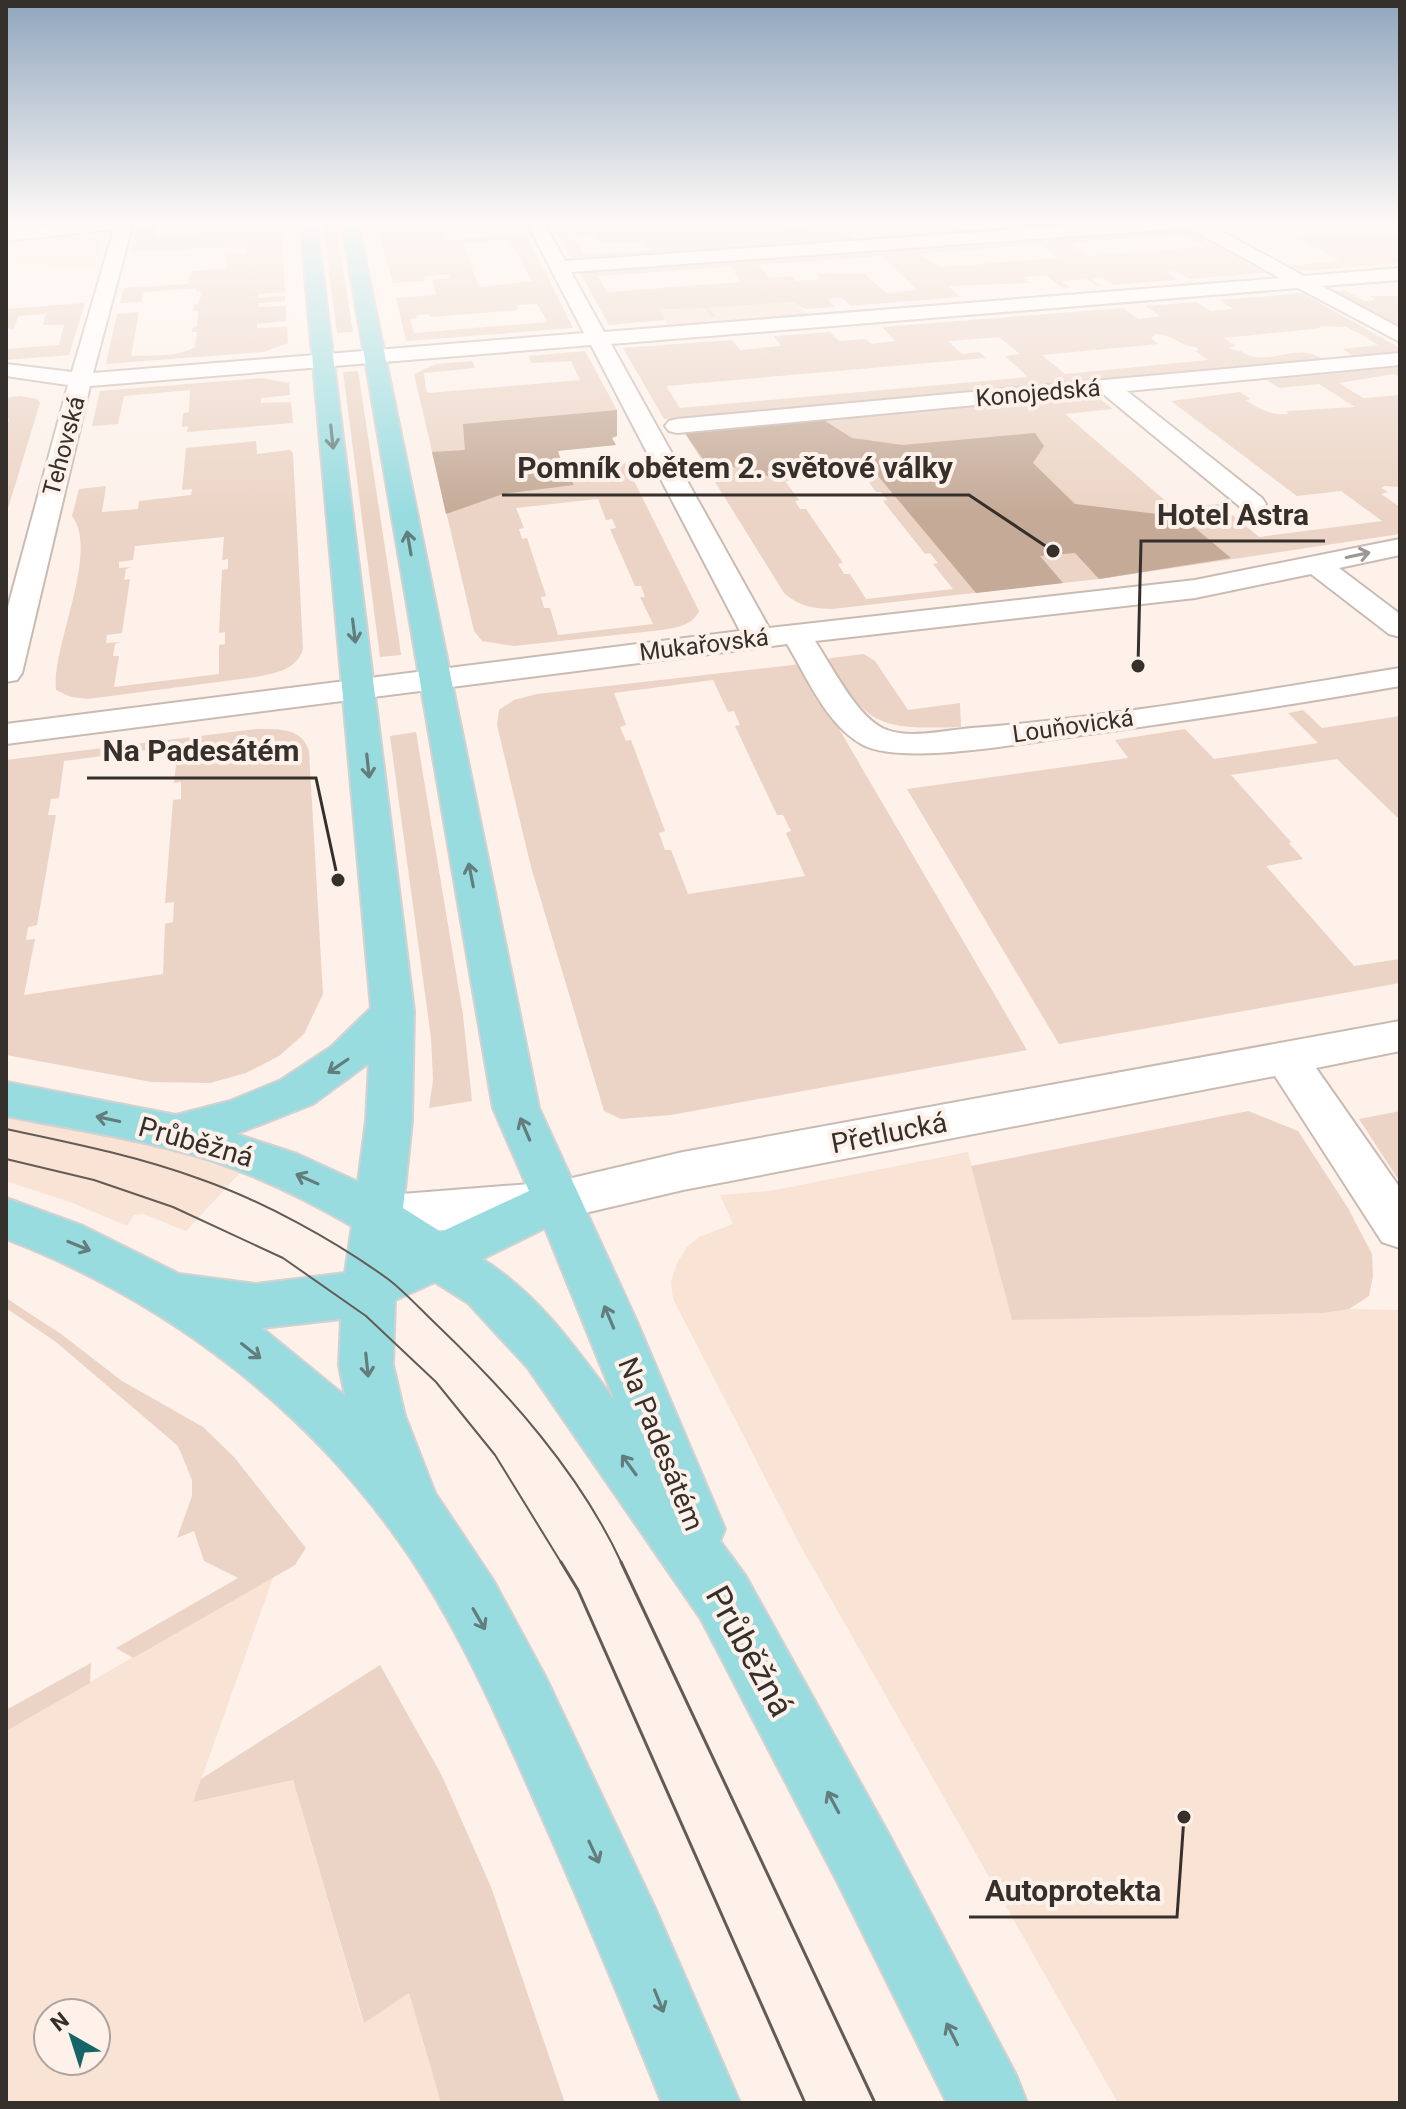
<svg xmlns="http://www.w3.org/2000/svg" width="1406" height="2109" font-family="Roboto,sans-serif">
	<style>
		.built { fill: #f8e3d4; fill-rule: evenodd }
		.green { fill: #ebd4c5; fill-rule: evenodd }
		.forest { fill: #c5aa97 }
		.lines { fill: none; stroke-linecap: round; stroke-linejoin: round }
		.minor-casing { stroke: #c9bbb2; stroke-width: 4 }
		.major-casing { stroke: #d3d1d1; stroke-width: 4 }
		.minor { fill: #fff; fill-rule: evenodd }
		.major { fill: #99dce0; fill-rule: evenodd }
		.tram-far1 { stroke: #625b56; stroke-width: 2 }
		.tram { stroke: #625b56; stroke-width: 3 }
		.oneway { stroke: #637d7d }
		.oneway2 { stroke: #9a9896 }
		.labels { text-anchor: middle; dominant-baseline: central; stroke-width: 8; stroke-linejoin: round; paint-order: stroke }
		.far-street-label { font-size: 24px; fill: #36302c; stroke: #fdf1ea }
		.street-label { font-size: 28px; fill: #36302c; stroke: #fdf1ea }
		.near-street-label { font-size: 34px; fill: #36302c; stroke: #fdf1ea }
		.leader { fill: none; stroke: #36302c; stroke-width: 3 }
		.callout-dot { fill: #36302c; stroke: #fdf1ea; stroke-width: 3 }
		.callout-label { font-size: 30px; text-anchor: middle; font-weight: bold; fill: #36302c; stroke: #fdf1ea; stroke-width: 8; stroke-linejoin: round; paint-order: stroke }
	</style>
	<rect width="100%" height="100%" fill="#fdf1ea"/>
	<path class="built" d="M104,234L95,266L48,269L50,262L22,264L6,258V240L32,235L46,240Z
		M792,302L809,314L669,325L658,309Z
		M6,1112L153,1144L240,1173L186,1231L143,1214L134,1215L127,1226L73,1203L6,1181Z
		M968,1152L1012,1320L1324,1313L1349,1309L1400,1310V2103H1118L800,1545L673,1299L671,1282L677,1263L687,1247L699,1237L733,1224L720,1195L770,1191Z
		M274,1575L193,1802L293,1780L363,2022L409,1993L441,2103H6V1731ZM48,2013H96V2061H48Z"/>
	<path class="green" d="M198,219L281,220L285,292L258,294L259,298L285,296V301L259,303V307L286,306V321L257,324V328L287,327L288,343L264,352L106,364L117,314L139,312L131,356C151,355 177,358 195,347L197,332H192V329L197,325L198,311H193L194,305L199,304L201,292L196,291V288L144,292L141,302L120,303L124,288L188,284L191,271L225,269L227,255L247,253V247L132,251L137,228L157,227L155,237L200,235Z
		M322,219H335L353,332L337,333Z
		M453,219L450,222L455,224L458,233L443,237V240L526,235L573,328L406,341L396,298L436,295L433,280L450,278L448,274L424,276L425,281L393,283L376,220ZM509,240L532,281L479,287L463,243ZM537,304L548,322L414,333L410,319L417,318L416,315L429,314L430,317L518,310L517,305Z
		M549,219H563L569,223L631,219H774L789,230L807,229L805,223L811,221L801,219H944C955,228 964,227 974,234L573,262ZM891,220H914L929,232L855,238L842,226ZM594,235L599,243L650,241L645,243L651,250L585,255L573,236Z
		M1029,219H1170L1008,232L1001,226L1034,224Z
		M1184,228L1265,273L1189,279L1177,271L1166,272L1177,280L1113,285L1102,277L1092,279L1102,286H1096L1086,279L1062,281L1070,288L1064,289L1045,275L1023,277L1030,283L948,286L961,297L850,306L842,298L828,299L835,307L805,309L792,302L709,308L715,316L711,317L705,308L659,309L665,320L609,325L579,271ZM1184,234L1206,247L1089,256L1069,243ZM1039,244L1058,258L941,267L918,254ZM882,256L917,290L886,293L864,273L816,274L821,279L796,281L791,276L770,278L759,265ZM729,267L739,271L734,272L741,282L607,292L598,276Z
		M1392,234L1400,237V255L1397,256L1400,263L1301,271L1285,266L1340,261L1295,237Z
		M1344,290L1365,301L1376,300L1370,296H1400V328L1332,291Z
		M1302,293L1400,348V352L1355,357L1343,349L1378,345L1367,339L1369,338L1346,327L1319,326L1321,328L1224,338L1236,346L1229,347L1233,350C1243,350 1243,354 1251,356C1275,363 1298,343 1322,359L664,419L623,348L732,340L740,350L781,346L774,336L830,332L839,341L866,339L871,344L895,341L882,327L1123,308L1138,319L1160,316L1146,306L1196,302L1211,311L1233,309L1220,300ZM1156,334C1172,334 1182,347 1196,347L1199,350L1195,351L1208,360L1065,374L1042,355L1158,344L1151,338ZM999,337L1020,354L1005,356L1028,377L680,408L666,386L986,358L979,352L962,354L948,341Z
		M1189,297L1192,299L879,324L884,321Z
		M85,303L69,355L6,360V349L59,345L64,325H43L46,314L19,316L13,329L6,328V309Z
		M585,351L617,410V436L612,438L616,445L558,450L562,465L566,469L625,463L699,611C692,626 677,627 662,630L514,646L482,641L474,631L414,374L436,364L472,361L475,368L424,373L426,391L429,393L580,380L571,361L531,363L529,356ZM598,499L606,520L612,519L616,528L610,529L635,586H641L645,597H640L653,624L558,635L550,608H544L541,597L546,596L527,538L522,539L519,529L524,528L516,508Z
		M1400,367V377L1394,374L1339,383L1363,398L1400,395V487L1384,486L1381,488L1388,492L1381,494L1400,507V534L1099,579L832,609C813,609 799,606 784,593L684,432L1094,394L1113,409L1065,414L1175,509L1219,504L1259,537L1382,521L1341,491L1297,496L1171,401L1240,392L1251,399L1246,400C1259,409 1272,416 1288,414L1287,411L1355,407L1319,384L1279,388L1267,380ZM862,473L876,492H881L887,500L883,501L925,554L930,553L938,563L933,564L953,589L866,599L850,574H844L838,564L843,563L806,509H800L795,501L799,500L785,481Z
		M358,371L399,640L401,655L380,657L343,372Z
		M261,378L289,383L290,395L261,398V403L291,402L293,423L187,432L188,426L182,427L183,413L189,412L190,390L124,396L118,424L92,426L100,391Z
		M20,396L37,399L40,403L6,515V429L9,419H6V398Z
		M256,441L257,454L290,450L293,453L303,649C297,670 275,673 256,677L88,699L71,697L56,690C51,647 100,552 72,516L79,489L106,486L102,512L138,509L139,501L191,495L192,489L182,490L186,448ZM224,537L222,560L228,559V569L222,570L219,633L225,632V644L219,645V674L114,687L119,656H113L115,644L121,642L106,643L107,635L122,633L130,579L124,580L126,569L132,567L119,568V562L133,560L135,546Z
		M864,654L875,661L908,710L960,703L961,727C882,729 870,729 827,661L831,658Z
		M801,664L1027,1050L671,1115L621,1119L604,1111L531,867L497,725L499,710L514,700L537,694ZM713,680L728,712L734,711L740,725L735,726L777,815H783L791,831L786,833L805,876L688,894L671,850H665L659,833L665,831L631,740L626,741L620,727L626,725L614,693Z
		M1303,710L1322,728L1400,716V820L1337,759L1231,775L1291,842L1289,843L1303,859L1266,866L1354,966L1400,959V983L1059,1044L907,789L1128,758L1115,740L1185,729L1214,759L1318,743L1288,713Z
		M256,729C277,729 302,727 309,751L323,994L304,1034L279,1056L246,1073L210,1083L152,1082L6,1055V760ZM178,746L174,783L181,782V799L173,800L165,903L174,902L173,922L165,924L163,974L24,995L35,939L26,940L28,927L37,925L56,815H48L51,799L59,798L64,761Z
		M416,732L463,1015L472,1101L429,1108L433,1080L431,1038L390,736Z
		M1248,1111L1298,1131L1348,1208L1372,1254L1373,1276L1369,1296L1349,1309L1324,1313L1012,1320L971,1166Z
		M1400,1111V1182L1359,1119Z
		M6,1298L61,1334L122,1381L203,1427L234,1457L306,1548L295,1565L133,1658L116,1648L238,1578L204,1561L194,1531L177,1538L192,1496V1480L178,1446L56,1342L6,1308Z
		M91,1663L90,1683L6,1731V1710Z
		M380,1665L442,1776L491,1887L565,2103H441L409,1993L364,2023L293,1780L193,1802L201,1779Z"/>
	<path class="forest" d="M617,410V436L612,438L616,445L558,451L562,465L574,485L503,494L446,514L432,452L465,450L463,424Z
		M822,419L852,438L903,445L1035,433L1044,446L1033,463L1075,504L1182,517L1231,558L1099,579L1075,553L1040,556L1063,583L976,593L873,470L779,479L703,459L684,432Z"/>
	<g class="lines">
		<g class="minor-casing">
			<path id="minor" d="M112,219H133V223L93,373L584,333L525,219H542L565,261L1167,219H1252L1244,224L1212,226L1304,276L1400,268V280L1322,286L1400,328V342L1298,288L611,344L769,628L1195,580L1400,539V555L1339,568L1400,614V637L1389,634L1311,574L1195,598L815,641C832,666 858,720 887,730C911,739 946,730 972,728C1115,717 1258,691 1400,668V686C1292,705 1184,721 1075,736C1027,742 905,766 863,745C827,726 807,677 787,644L6,744V724L740,631L591,345L90,386L22,673L17,680L6,682V614L68,385L6,376V364L72,372L114,229L6,241V231ZM1189,228L1280,278L604,332L571,272Z
				M1400,353V365L1127,391L1262,498L1266,504L1262,510H1244L1102,393L677,433L669,431L665,426L669,421L677,419Z
				M1400,1021V1051L1316,1068L1400,1188V1248L1382,1242L1275,1076L683,1190L555,1220L376,1236L359,1230L351,1216L359,1202L376,1196L555,1182L683,1152Z"/>
		</g>
		<g class="major-casing">
			<path id="major" d="M300,219H316L414,1011L412,1121L403,1208L441,1232L529,1191L493,1108L341,219H357L539,1108L637,1322L725,1529L720,1541L745,1575L888,1833L1016,2075L1027,2103H947L838,1883L701,1619L528,1368L468,1303L435,1282L395,1300L393,1365L405,1416L435,1493L493,1580L546,1678L655,1908L740,2103H662C623,2006 583,1909 540,1813C502,1727 464,1639 412,1560C314,1413 170,1302 6,1239V1198L83,1226L179,1274L256,1284L345,1273L352,1226C295,1193 234,1164 170,1149C116,1135 60,1127 6,1116V1082L176,1115L230,1101L281,1080L331,1047L371,1008ZM369,1063L366,1121L358,1182L297,1154L236,1134L313,1104ZM545,1228L615,1401C576,1348 538,1294 482,1259ZM341,1319L339,1365L345,1396L262,1328Z"/>
		</g>
		<use href="#minor" class="minor"/>
		<use href="#major" class="major"/>
		<path class="tram-far1" d="M6,1129C72,1143 137,1156 200,1179C263,1201 334,1240 388,1279C405,1292 421,1310 437,1325C509,1394 580,1473 622,1564
			M6,1159L94,1180L173,1207L283,1258L366,1316L436,1382L495,1455L562,1564"/>
		<path class="tram" d="M561,1562L578,1590L805,2103
			M621,1562L875,2103"/>
	</g>
	<defs><path id="oneway-shaft" d="M-6 0H5M1.5-3L5.5 0L1.5 3" fill="none" stroke-width="1.6" stroke-linecap="round" stroke-linejoin="round" transform="scale(2)"/></defs>
	<g class="oneway">
		<use href="#oneway-shaft" transform="translate(332 437) rotate(84)"/>
		<use href="#oneway-shaft" transform="translate(409 543) rotate(-100)"/>
		<use href="#oneway-shaft" transform="translate(354 631) rotate(83)"/>
		<use href="#oneway-shaft" transform="translate(368 766) rotate(84)"/>
		<use href="#oneway-shaft" transform="translate(471 875) rotate(-101)"/>
		<use href="#oneway-shaft" transform="translate(338 1066) rotate(146)"/>
		<use href="#oneway-shaft" transform="translate(108 1119) rotate(-168)"/>
		<use href="#oneway-shaft" transform="translate(525 1129) rotate(-113)"/>
		<use href="#oneway-shaft" transform="translate(307 1179) rotate(-156)"/>
		<use href="#oneway-shaft" transform="translate(79 1246) rotate(22)"/>
		<use href="#oneway-shaft" transform="translate(609 1317) rotate(-113)"/>
		<use href="#oneway-shaft" transform="translate(251 1351) rotate(38)"/>
		<use href="#oneway-shaft" transform="translate(367 1365) rotate(84)"/>
		<use href="#oneway-shaft" transform="translate(629 1465) rotate(-126)"/>
		<use href="#oneway-shaft" transform="translate(479 1619) rotate(60)"/>
		<use href="#oneway-shaft" transform="translate(833 1802) rotate(-118)"/>
		<use href="#oneway-shaft" transform="translate(594 1852) rotate(65)"/>
		<use href="#oneway-shaft" transform="translate(659 2001) rotate(68)"/>
		<use href="#oneway-shaft" transform="translate(952 2034) rotate(-117)"/>
	</g>
	<use class="oneway2" href="#oneway-shaft" transform="translate(1358 555) rotate(-12)"/>
	<linearGradient id="sky" x2="0" y2="1"><stop stop-color="#8fa6be"/><stop offset="0.43" stop-color="#fef9f6"/><stop offset="1" stop-color="#fef9f6" stop-opacity="0"/></linearGradient>
	<rect width="1406" height="515" fill="url(#sky)"/>
	<g class="labels">
		<g class="far-street-label">
			<text transform="translate(1038 393) rotate(-5)">Konojedská</text>
			<text transform="translate(64 446) rotate(-75)">Tehovská</text>
			<text transform="translate(704 645) rotate(-7)">Mukařovská</text>
			<text transform="translate(1073 726) rotate(-8)">Louňovická</text>
		</g>
		<g class="street-label">
			<text transform="translate(889 1133) rotate(-11)">Přetlucká</text>
			<text transform="translate(196 1142) rotate(16)">Průběžná</text>
			<text transform="translate(661 1444) rotate(68)">Na Padesátém</text>
		</g>
		<g class="near-street-label">
			<text transform="translate(750 1651) rotate(61)">Průběžná</text>
		</g>
	</g>
	<path class="leader" d="M1053 551L969 495H502M1138 666L1141 541H1325M338 880L316 778H87M1184 1817L1177 1917H969"/>
	<g class="callout-dot">
		<circle cx="1053" cy="551" r="8"/>
		<circle cx="1138" cy="666" r="8"/>
		<circle cx="338" cy="880" r="8"/>
		<circle cx="1184" cy="1817" r="8"/>
	</g>
	<g class="callout-label">
		<text x="735" y="478">Pomník obětem 2. světové války</text>
		<text x="1233" y="525">Hotel Astra</text>
		<text x="201" y="761">Na Padesátém</text>
		<text x="1073" y="1901">Autoprotekta</text>
	</g>
	<rect width="1406" height="2109" fill="none" stroke="#36302c" stroke-width="16"/>
	<g transform="translate(72 2037) rotate(321)"><circle r="38" fill="#fdf1ea" stroke="#ada49e" stroke-width="2"/>
	<path d="M0-6L14 30L0 20L-14 30Z" fill="#156468"/>
	<text y="-12" font-size="22" font-weight="bold" text-anchor="middle" fill="#36302c">N</text>
	</g>
</svg>
